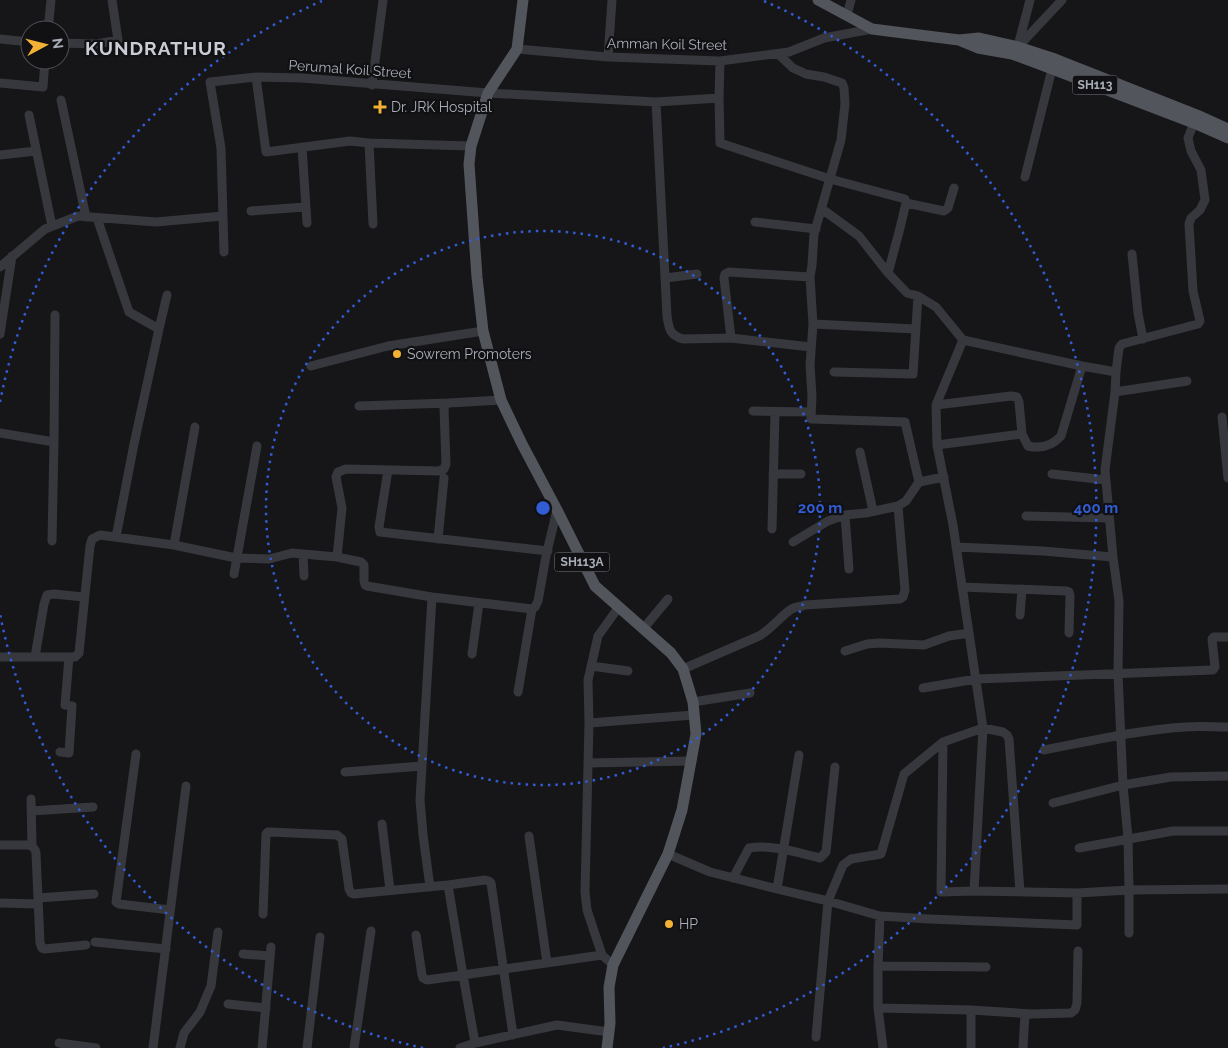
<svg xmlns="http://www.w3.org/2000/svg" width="1228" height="1048" font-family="Raleway,sans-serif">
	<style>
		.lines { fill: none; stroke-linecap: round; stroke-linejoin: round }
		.minor { stroke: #37383d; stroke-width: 9 }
		.major { stroke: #53555c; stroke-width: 11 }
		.ring { fill: none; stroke: #325cd3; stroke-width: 2.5; stroke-dasharray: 2.5 5 }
		.poi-dot { fill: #f2b134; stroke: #111113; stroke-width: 2 }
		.labels { text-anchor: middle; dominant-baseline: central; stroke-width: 4.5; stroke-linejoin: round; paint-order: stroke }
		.shield { fill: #111113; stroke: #7b7e86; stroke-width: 1 }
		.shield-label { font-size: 12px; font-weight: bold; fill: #a8adb8 }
		.street-label { font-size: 14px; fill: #a8adb8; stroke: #111113 }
		.poi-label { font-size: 14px; fill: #a8adb8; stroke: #111113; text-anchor: start }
		.district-label { font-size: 19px; font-weight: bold; letter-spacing: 1px; fill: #c9ccd4; stroke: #111113 }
		.centre { fill: #325cd3; stroke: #111113; stroke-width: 2.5 }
		.ring-label { font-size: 15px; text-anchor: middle; font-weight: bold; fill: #325cd3; stroke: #111113; stroke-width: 4.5; stroke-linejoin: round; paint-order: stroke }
	</style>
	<rect width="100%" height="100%" fill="#161618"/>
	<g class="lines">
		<path class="minor" d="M847,15L851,0
			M48,30L51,0
			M0,39L30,42
			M60,43L97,44L118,40L112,0
			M1018,46L1030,0
			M1018,47L1062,0
			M517,49L608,57L720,61L789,52L824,38L872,29
			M778,54L793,68L806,74L824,77L842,83L844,88L845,104L841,140L814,234L812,265L810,277L813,324L810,365L812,396L811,419L905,422L919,482
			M608,57L612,0
			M720,61L719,98L720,143L830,179L905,199L906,203L899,232L888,273
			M256,77L266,152L350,141L369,143L471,146
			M0,83L43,87L45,60
			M372,85L383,0
			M61,100L86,217
			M656,102L667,316C669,328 669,335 683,339L731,338L811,347
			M29,115L52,226
			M369,143L373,224
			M302,147L307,223
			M0,155L36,151
			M1025,177L1052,69
			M906,203L944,211L948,208L954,188
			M822,209L859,236L888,273L907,293L918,296L936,307L963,340L1082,366L1116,372
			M251,211L305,207
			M97,218L129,312L159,329L134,444L116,537
			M755,222L816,229
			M224,252L221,148L210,82L256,77L302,78L488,93L656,102L719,98
			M1132,254L1138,313L1143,339
			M0,267L45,229L78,216L156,222L223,216
			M665,278L697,274
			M813,324L915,329
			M159,329L167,295
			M0,334L12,256
			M731,338L724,278L725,274L729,272L810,277
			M963,340L936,405L937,445L953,525L983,728L974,891
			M311,366L388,346L483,331
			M834,372L913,374L918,296
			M1115,392L1187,381
			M936,405L1011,396L1017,397L1019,402L1022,434L1028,446C1041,449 1052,446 1061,436L1082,366
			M359,406L449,403
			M753,411L811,412
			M1222,417L1228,478
			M0,433L54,442L55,315
			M937,445L1022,434
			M860,452L873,511
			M388,470L379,527L380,532L548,551
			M773,474H801
			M1052,474L1106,480
			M845,515L849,569
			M1026,516L1109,518
			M772,529L775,412
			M438,539L444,478
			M52,541L54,442
			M793,542L828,521L845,515L866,513L898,506L906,501L919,482L944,477
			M174,545L195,427
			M956,547L1043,551L1113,557
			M303,554L304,576
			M337,557L342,508L336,477L338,472L346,469L439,471L444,469L446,464L444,408L446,404L449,403L501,400
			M234,574L257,446
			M962,587L1067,591L1069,592L1070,595L1069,633
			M1020,615L1022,589
			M643,629L668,599
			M845,651L867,644L879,643L924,645L949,636L969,633
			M472,654L479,603
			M0,657H75L79,653L90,546L92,539L100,535L174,545L236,558L269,559L292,553L337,557L361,562L364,565V581L365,585L367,586L432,597L532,609L535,607L538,601L546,556L557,510
			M35,657L44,604L47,595L54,594L84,597
			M591,666L628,671
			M683,669L759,636C771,629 779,618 790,610C794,607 800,607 805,605L900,599L903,597L905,590L898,506
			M923,688L976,679L1213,670L1215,667L1212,639L1214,637H1228
			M518,692L532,609
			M693,702L750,693
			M589,723L694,715
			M943,742L941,892L974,891L1077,893L1129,890L1228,889
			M1044,750C1091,741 1138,730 1185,727C1200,726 1214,727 1228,727
			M60,752L69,753L72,706L65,705L69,657
			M136,754L116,902L119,904L170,910
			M588,763L692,761
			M345,772L422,766
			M31,799L32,846
			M1053,803L1123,785L1171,777L1228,776
			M31,811L93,807
			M382,824L390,890
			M529,836L547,963
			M0,845H28C33,846 35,848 36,853L40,943L42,948L44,949L86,945
			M1079,848L1173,831H1228
			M668,854L710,872L777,889L828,901L880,916L929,919L1077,925V893
			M733,878L749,848C771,844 799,853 820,858L826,852L835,767
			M430,887L423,835L420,800L432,597
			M777,889L799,755
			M38,898L94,894
			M0,903L38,904
			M263,914L266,834L268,832H270L337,835L342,839L349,889L351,893L354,894L448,885L485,880L489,881L491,883L513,1035
			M880,916L878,966V1008L883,1048
			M1129,933V890L1128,838L1123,785L1118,674L1119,601L1113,557L1105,470L1115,392L1116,372L1119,348L1122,344L1198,324L1200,321L1193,291L1189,224L1191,218L1200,210L1205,200L1201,170L1191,151L1188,138L1196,117
			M416,935L422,975L423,978L427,980L463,975L448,885
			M95,942L166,949
			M243,954L270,956
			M613,965L602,955L587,910L585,892L589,723L588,680L598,636L618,608
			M878,966L986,967
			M228,1004L266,1008
			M878,1008L971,1010L1032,1014L1071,1013L1075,1010L1077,1003L1078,951
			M971,1010V1048
			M816,1037L828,901L843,865L851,859L881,854L904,774L943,742L983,728L1003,732L1007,735L1009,739L1020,892
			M59,1043L96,1048
			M475,1043L463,975L602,955
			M153,1048L186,786
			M180,1048L184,1033L200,1012L211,986L218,932
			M262,1048L271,947
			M307,1048L320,937
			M354,1048L371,931
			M460,1048L475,1043L557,1025L609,1032
			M1023,1048L1025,1014"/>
		<path class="major" d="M523,0L517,49L488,93L471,146L469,164L477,277L483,331L501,400L522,444L557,510L595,586L671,653L683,669L693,702L696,734L682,810L668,854L613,965L609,987L610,1023L607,1048
			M818,0L872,29L959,40L979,38L1018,47L1055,59L1197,115L1228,129
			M961,41L978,48L1012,54L1042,65L1194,123L1228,138"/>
	</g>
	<g class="ring">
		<circle cx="543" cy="508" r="277"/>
		<path d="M423 1048A553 553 0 0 1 0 614M0 402A553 553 0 0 1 322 1M764 1A553 553 0 0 1 663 1048"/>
	</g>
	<g class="poi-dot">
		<path d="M377.5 99.5h5v5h5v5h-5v5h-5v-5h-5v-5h5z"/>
		<circle cx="397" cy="354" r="5"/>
		<circle cx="669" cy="924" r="5"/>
	</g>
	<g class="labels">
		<g class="shield">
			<rect x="1072.5" y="75.5" width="45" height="19" rx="4"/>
			<rect x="554.5" y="552.5" width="55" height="19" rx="4"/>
		</g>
		<g class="shield-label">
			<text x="1095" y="85">SH113</text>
			<text x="582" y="562">SH113A</text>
		</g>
		<g class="street-label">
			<text transform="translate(667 44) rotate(1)">Amman Koil Street</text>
			<text transform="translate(350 69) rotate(4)">Perumal Koil Street</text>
		</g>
		<g class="poi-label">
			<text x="391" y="107">Dr. JRK Hospital</text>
			<text x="407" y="354">Sowrem Promoters</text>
			<text x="679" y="924">HP</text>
		</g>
		<g class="district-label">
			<text x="156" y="48">KUNDRATHUR</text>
		</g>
	</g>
	<circle cx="543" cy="508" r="8" class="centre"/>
	<g class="ring-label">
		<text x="820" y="513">200 m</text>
		<text x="1096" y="513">400 m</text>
	</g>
	<g transform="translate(45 45) rotate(83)"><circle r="24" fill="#111113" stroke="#4d4f55"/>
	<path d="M0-4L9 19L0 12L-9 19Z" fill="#f2b134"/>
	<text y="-8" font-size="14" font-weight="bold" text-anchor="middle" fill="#a8adb8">N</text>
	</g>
</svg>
